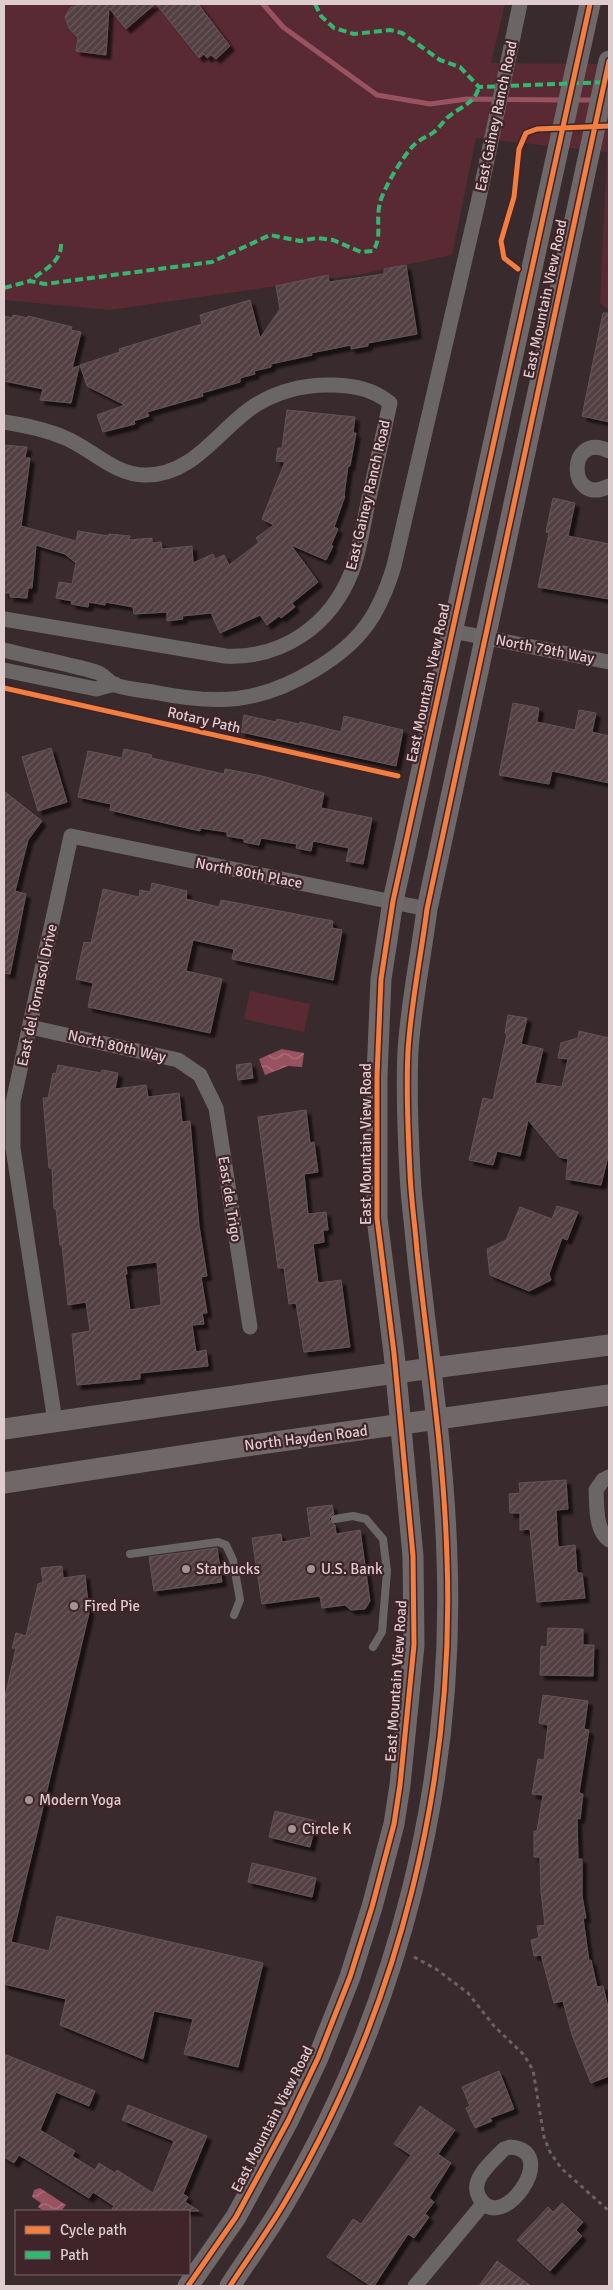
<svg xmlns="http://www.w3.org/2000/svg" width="613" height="2290" font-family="Signika,sans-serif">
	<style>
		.grass { fill: #592a33 }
		.water { fill: url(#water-waves) }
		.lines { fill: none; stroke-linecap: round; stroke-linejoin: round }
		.stream { stroke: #995360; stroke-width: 5 }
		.building { fill: url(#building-hatch); stroke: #625457; fill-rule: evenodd; filter: url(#shadow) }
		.path { stroke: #6a6364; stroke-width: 3; stroke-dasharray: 4 4; stroke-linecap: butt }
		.service { stroke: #6b6666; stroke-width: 8 }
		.minor { stroke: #6b6666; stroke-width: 15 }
		.secondary { stroke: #6f6768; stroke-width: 21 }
		.quiet { stroke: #33b770; stroke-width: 4; stroke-dasharray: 8 4; stroke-linecap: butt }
		.cycleway-casing { stroke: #3f2429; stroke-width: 8 }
		.cycleway { stroke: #f27e40; stroke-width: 5 }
		.poi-dot { fill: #a49396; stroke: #3f2429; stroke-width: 2 }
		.labels { text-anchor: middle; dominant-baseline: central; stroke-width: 4.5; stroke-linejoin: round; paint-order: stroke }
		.street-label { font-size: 15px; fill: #deccce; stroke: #3f2429 }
		.poi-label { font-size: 15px; fill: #deccce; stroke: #3f2429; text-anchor: start }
	</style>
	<defs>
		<pattern id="water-waves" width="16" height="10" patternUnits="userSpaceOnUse" patternTransform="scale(1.25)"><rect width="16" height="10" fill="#995360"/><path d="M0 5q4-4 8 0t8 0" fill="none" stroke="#ab727d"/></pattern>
		<pattern id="building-hatch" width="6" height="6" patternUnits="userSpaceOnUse" patternTransform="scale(1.25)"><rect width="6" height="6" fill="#533f43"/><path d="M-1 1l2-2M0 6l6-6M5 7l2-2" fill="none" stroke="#6b5a5d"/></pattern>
		<filter id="shadow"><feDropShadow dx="4.5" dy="4.5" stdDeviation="1" flood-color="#0009"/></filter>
	</defs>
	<rect width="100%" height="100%" fill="#392a2d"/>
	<path class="grass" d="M4,4H505L491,63L609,64V310L600,303L607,152L476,138L452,255L362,274L109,310L4,300Z
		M250,991L310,1004L304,1032L244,1019Z"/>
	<path class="water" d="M282,1049L304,1053L302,1067L288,1066L265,1075L259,1059Z
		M40,2188L66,2205L61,2211H44L38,2207L41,2203L32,2197L34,2190Z"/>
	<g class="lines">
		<path class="stream" d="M263,4L283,27L377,95L430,104L467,99L564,100
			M575,100H596"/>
	</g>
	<path class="building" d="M83,4H155L126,29L109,8L106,55L76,51L78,38L69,28L65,17L70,8Z
		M156,4H198L230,46L216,59L211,55L207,58L204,54L199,58Z
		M406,265L417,334L368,343V346L351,349V345L311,353L312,355L271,364V367L254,371L255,374L240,378V382L202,393L203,396L147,412L149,416L134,421L135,424L103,432L97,415L125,405L87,386L80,365L120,352L119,349L202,324L200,315L250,300L260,338L280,309L276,286L328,275L329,282L384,274V269Z
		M603,313H609V422L582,416Z
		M13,315L28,318V316L72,327L71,330L81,332L72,368L79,366L71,403L40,400L43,389L4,381V316L12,318Z
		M287,410L355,417L353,433H356L350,466H348L344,495L345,496L334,527L338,529L331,545L333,546L326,560L291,545L318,582L292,603L295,607L281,618L279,616L267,625L260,615L220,633L211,613L182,616L183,619L167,621V612L134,614L133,607L105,602V605L89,602L88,607L71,604L72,601L56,598L59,582L72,584L76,563L65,554L36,545L32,588H28L27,598L10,597V593H4V445L27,447L25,458H30L21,526L76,541L78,531L108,536L109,534L130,536L129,540L152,538V543L161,542L162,549L192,546L193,563L213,554L215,559L224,555L229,565L252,548L259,542L256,538L274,525L262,519L285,462L276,461L278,448H282Z
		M553,498L575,503L568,536L609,544V599L538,587L549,533L546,532Z
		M513,703L539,708L537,722L575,730L579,710L596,713L592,732L609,736V783L552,771L549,784L499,775Z
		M244,715L276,722L277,719L299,724L300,722L341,732L344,716L403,730L396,766L241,732Z
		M51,748L67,802L38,811L22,757Z
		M124,749L152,755L151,758L224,774L225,769L262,776L324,793L321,808L372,818L363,864L346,861L349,848L313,841L311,851L296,848L297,844L261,838L259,845L244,842V839L227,836V832L200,828V831L143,818L110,810L111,804L78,797L88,751L122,758Z
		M4,791L42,821L28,840L15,891L26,894L10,974L4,973Z
		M152,883L187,891L186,899L219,907L221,900L333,921L332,928L342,930L333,980L232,959L234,949L193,940L186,971L222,979L210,1033L88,1007L93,983L76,979L84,942L91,943L103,889L139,897L140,890L150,892Z
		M508,1015L527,1018L521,1044L543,1049L535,1083L562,1087L568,1059L558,1058L561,1043L578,1038L579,1031L609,1038V1152L601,1185L566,1179L568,1159L559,1157L528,1120L520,1156L497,1151L493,1165L469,1160L483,1098L493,1100L507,1034L505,1033Z
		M251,1063L253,1078L238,1080L236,1065Z
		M58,1065L101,1073L102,1070L118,1073L115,1089L146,1085L148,1097L179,1093L182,1122L190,1121L199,1226L207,1276L201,1277L207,1313H202L204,1324L192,1325L196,1352L206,1350L208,1366L140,1373V1379L77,1385L72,1334L90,1331L86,1302L68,1305L62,1245H60L56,1209H54L52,1168H49L43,1098H48L53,1073L56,1074ZM157,1262L161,1305L130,1310L125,1274H127L126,1266Z
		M306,1110L310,1143L314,1142L318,1172L304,1174L308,1214L326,1212L328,1230H323L324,1242L313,1244L318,1283L341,1280L350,1347L304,1352L296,1303L289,1304L284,1268H278L258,1117Z
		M557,1206L578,1212L567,1240L562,1238L549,1274L551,1280L529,1291L490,1275L487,1249L506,1240L520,1207L552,1219Z
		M566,1480L568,1509L556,1510L558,1547L575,1545L577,1573H582L585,1598L537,1602L530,1529L520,1530V1513H510L509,1494L520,1493L519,1483Z
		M332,1505L334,1514L329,1519L335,1525L336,1534L360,1530L370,1601L365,1609L351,1610L345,1605L322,1608L320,1596L262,1604L252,1538L281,1534L282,1542L311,1537L307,1508Z
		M217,1548L222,1582L154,1591L149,1557Z
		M62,1566L63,1578L85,1575L89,1613L11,1942L49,1951L57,1916L263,1963L238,2067L184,2054L193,2019L154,2011L143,2059L60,2025L66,1999L4,1984V1701L16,1648H12L16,1633L26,1636L38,1584L43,1582L41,1568Z
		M548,1628L583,1629V1645H594L593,1676L540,1675L541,1646L547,1647Z
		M543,1695L588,1701L584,1729L589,1730L579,1793L583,1794L580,1819L577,1818L578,1859H582V1896L586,1918H583L589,1961L591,1960L597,1987L603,1986L609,2012V2076L591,2083L572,2035L563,2001L554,2003L541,1955L534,1956L531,1940L539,1938L537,1926L545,1925L541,1892L540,1857H534V1831H537L543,1795L532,1794L538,1759L544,1760L548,1725L539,1723Z
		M275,1811L316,1821L310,1847L269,1837Z
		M252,1863L316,1878L312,1897L248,1882Z
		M4,2054L95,2091L89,2106L56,2092L40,2130L75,2151L72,2156L95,2170L99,2163L115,2173L117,2170L153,2193L174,2141L122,2120L128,2105L207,2136L183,2194L188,2197L185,2202L199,2211H111L114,2206L93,2192L89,2198L19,2155L14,2163L4,2157Z
		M499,2071L514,2109L490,2118L492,2121L475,2128L466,2108L470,2106L462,2087Z
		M420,2106L455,2130L438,2154L451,2163L429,2198L434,2202L425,2214L429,2217L414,2238L408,2234L374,2286H371L327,2257L353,2219L361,2224L411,2155L394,2144Z
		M562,2203L583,2222L576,2230L582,2236L550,2271L517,2240L548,2207L553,2212Z
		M497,2261L531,2286H479Z"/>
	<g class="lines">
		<path class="path" d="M414,1957L436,1969L468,1993L494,2026L524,2055L533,2070L544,2137L550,2152L561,2168L609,2211"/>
		<path class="service" d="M335,1519L353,1516L366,1519L383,1539L387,1571L382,1632L373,1647
			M130,1554L218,1542L226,1545L233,1560L240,1600L234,1615"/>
		<path class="minor" d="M4,422C24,425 44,429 63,437C90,447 113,475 145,475C193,476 218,430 254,406C279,390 305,384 334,385C355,386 373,389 390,403C383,436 375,470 368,503C363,525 360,550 352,571C331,625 283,659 225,656L4,619
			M609,451C566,430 567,508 609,486
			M452,631L609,662
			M4,650C34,658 66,663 96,672C104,674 108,682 115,685C126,689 141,690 153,692C217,705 259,704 316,669C361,642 379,615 394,566L478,203L520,4
			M4,670L96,689L115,684
			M30,1027L178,1060L200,1075L216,1108L250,1327
			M55,1421L13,1148V1102L71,836L427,909
			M609,1477L603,1480L596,1490C597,1505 595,1530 609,1540
			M510,2147C563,2150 500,2238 479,2197C469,2179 493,2161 504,2149Z
			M415,2286L483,2204"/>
		<path class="secondary" d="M4,1429L395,1373L609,1345
			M4,1483L239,1447L609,1395
			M188,2286L236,2217L288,2121L318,2058L350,1977L372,1907L394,1824L400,1785L414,1645L413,1556L394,1353L377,1218V1076L381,979L393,901L590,4
			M230,2286C248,2258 268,2231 285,2202C399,2008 455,1783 447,1558C444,1455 428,1353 417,1251C415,1225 411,1199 410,1173C408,1134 406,1089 408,1051C411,1003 421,956 427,909L609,61"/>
		<path class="quiet" d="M315,4L321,16L334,28L354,34L390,30L402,33L440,60L460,67L479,87L608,82
			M61,244C62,262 42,271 30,281L45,284L212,262L270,235L300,241L317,238L333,240L361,252L373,251C383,236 375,221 380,203C383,189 404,154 415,144C420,139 429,136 434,132C439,128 443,122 447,118C459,107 475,104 479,87
			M4,288L30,281"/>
		<g class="cycleway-casing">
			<path id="cycleway" d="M518,269L504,258L501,241L514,197L519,149L526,133L537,129L609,126
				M4,688L398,776
				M188,2286L236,2217L288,2121L318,2058L350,1977L372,1907L394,1824L400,1785L414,1645L413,1556L394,1353L377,1218V1076L381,979L393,901L590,4
				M230,2286C248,2258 268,2231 285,2202C399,2008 455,1783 447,1558C444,1455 428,1353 417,1251C415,1225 411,1199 410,1173C408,1134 406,1089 408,1051C411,1003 421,956 427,909L609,61"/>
		</g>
		<use href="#cycleway" class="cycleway"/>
	</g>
	<g class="poi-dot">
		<circle cx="186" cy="1569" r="5"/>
		<circle cx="311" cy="1569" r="5"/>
		<circle cx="74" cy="1606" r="5"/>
		<circle cx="29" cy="1800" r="5"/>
		<circle cx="292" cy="1829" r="5"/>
	</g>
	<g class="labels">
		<g class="street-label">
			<text transform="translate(496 116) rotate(-78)">East Gainey Ranch Road</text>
			<text transform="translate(545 299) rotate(-78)">East Mountain View Road</text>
			<text transform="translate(368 495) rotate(-77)">East Gainey Ranch Road</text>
			<text transform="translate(545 649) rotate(11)">North 79th Way</text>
			<text transform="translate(428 683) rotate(-78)">East Mountain View Road</text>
			<text transform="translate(204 720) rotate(13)">Rotary Path</text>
			<text transform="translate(249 873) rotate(11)">North 80th Place</text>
			<text transform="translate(37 995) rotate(-78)">East del Tornasol Drive</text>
			<text transform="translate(117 1046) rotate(13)">North 80th Way</text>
			<text transform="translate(366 1144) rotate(-90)">East Mountain View Road</text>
			<text transform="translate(230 1199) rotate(81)">East del Trigo</text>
			<text transform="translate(306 1438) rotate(-7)">North Hayden Road</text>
			<text transform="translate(396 1681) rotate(-86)">East Mountain View Road</text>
			<text transform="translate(272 2119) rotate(-63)">East Mountain View Road</text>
		</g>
		<g class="poi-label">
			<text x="196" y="1569">Starbucks</text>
			<text x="321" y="1569">U.S. Bank</text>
			<text x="84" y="1606">Fired Pie</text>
			<text x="39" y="1800">Modern Yoga</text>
			<text x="302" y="1829">Circle K</text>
		</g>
	</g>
	<rect width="613" height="2290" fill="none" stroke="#deccce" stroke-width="10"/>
	<rect x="15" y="2210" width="175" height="65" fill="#3f2429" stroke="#7f676b"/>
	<rect x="25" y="2226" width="25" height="8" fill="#f27e40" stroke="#7f676b"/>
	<text x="60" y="2235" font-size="15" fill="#deccce">Cycle path</text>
	<rect x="25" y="2251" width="25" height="8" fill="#33b770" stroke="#7f676b"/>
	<text x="60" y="2260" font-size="15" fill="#deccce">Path</text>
</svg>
